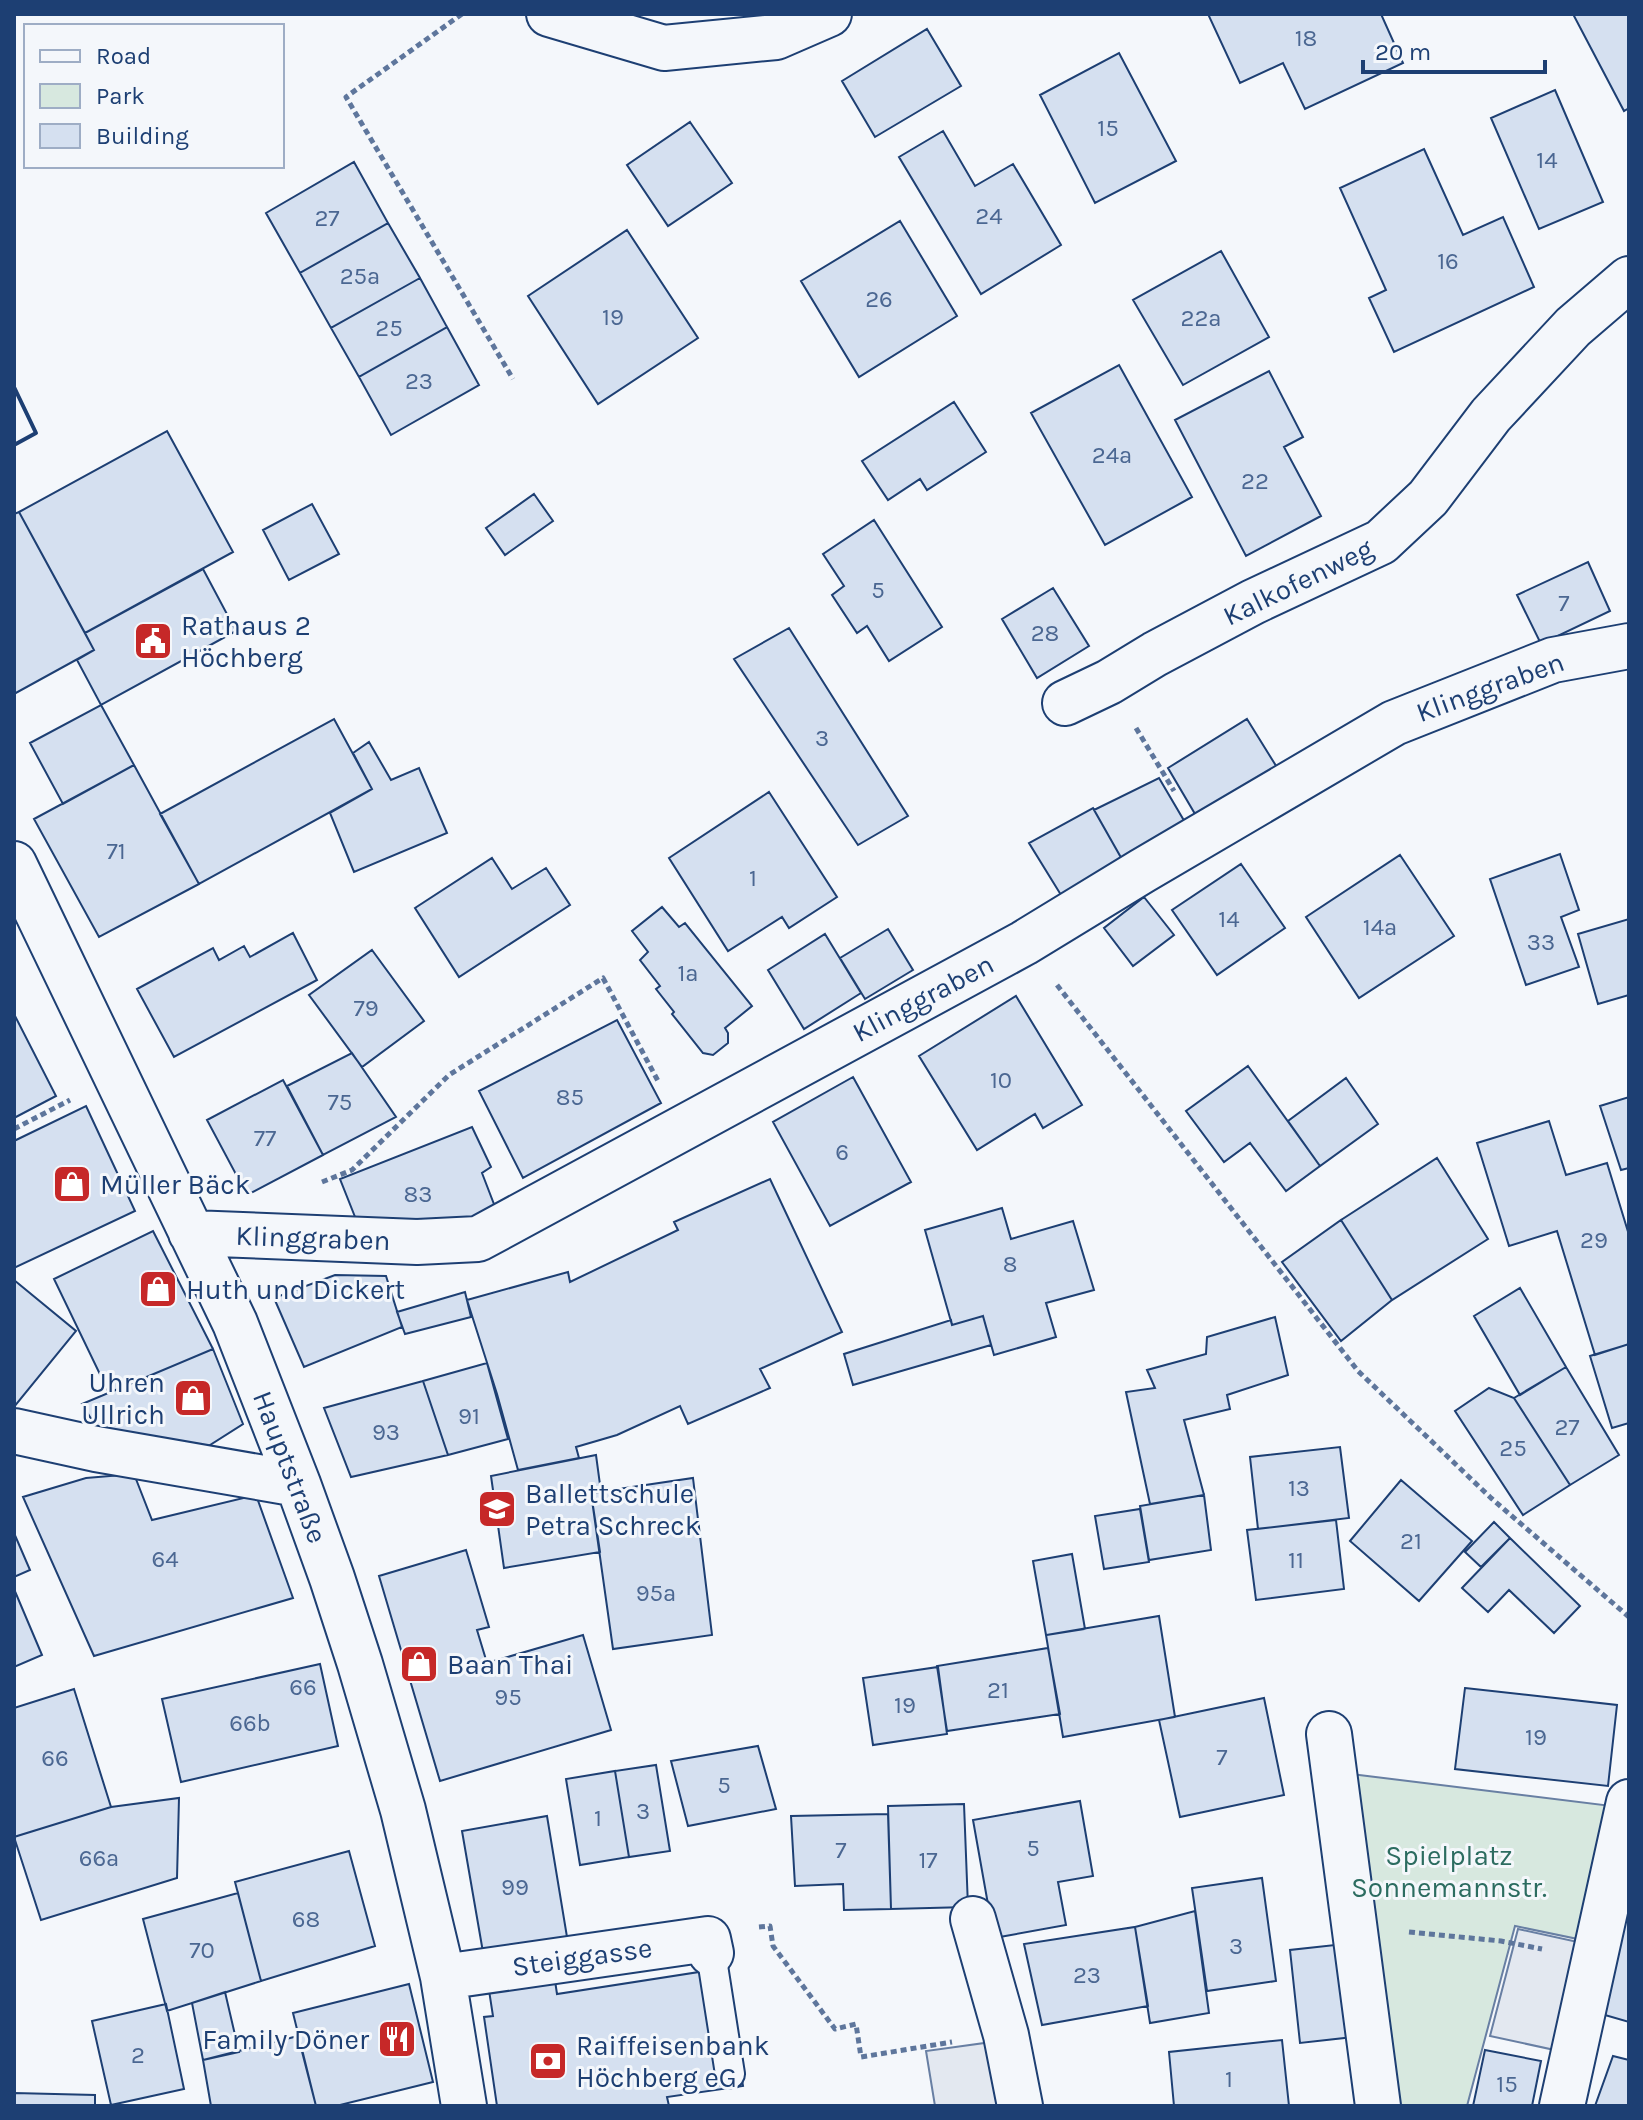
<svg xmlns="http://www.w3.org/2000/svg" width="1643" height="2120" font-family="Karla,sans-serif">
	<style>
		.green { fill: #d7e8df; stroke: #687fa3; stroke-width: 2 }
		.parking { fill: #e3e8f0; stroke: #687fa3; stroke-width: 2 }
		.building { fill: #d5e0f0; stroke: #1d3f73; stroke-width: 2 }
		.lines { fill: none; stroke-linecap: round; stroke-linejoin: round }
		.service-casing { stroke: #1d3f73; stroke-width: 32 }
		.minor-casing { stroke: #1d3f73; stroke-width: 48 }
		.path { stroke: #5e769c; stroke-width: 5; stroke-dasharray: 6 4; stroke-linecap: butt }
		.service { stroke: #f4f7fb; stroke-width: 28 }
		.minor { stroke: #f4f7fb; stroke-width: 44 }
		.wall { stroke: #1d3f73; stroke-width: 4 }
		.labels { text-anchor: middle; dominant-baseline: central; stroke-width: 6; stroke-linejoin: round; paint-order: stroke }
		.number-label { font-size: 24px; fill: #4b6792 }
		.street-label { font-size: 28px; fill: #1d3f73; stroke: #f4f7fb }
		.poi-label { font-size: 28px; fill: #1d3f73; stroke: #f4f7fb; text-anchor: start }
		.park-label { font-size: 28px; fill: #2c6c60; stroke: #f4f7fb }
	</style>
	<rect width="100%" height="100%" fill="#f4f7fb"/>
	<path class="green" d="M1351,1774L1628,1808L1597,1943L1515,1926L1467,2106H1396Z"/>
	<path class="parking" d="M1518,1929L1596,1946L1573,2054L1490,2036Z
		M992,2042L1001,2106H935L926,2051Z"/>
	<path class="building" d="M1208,14H1381L1403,63L1305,109L1283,63L1240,83Z
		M1573,14H1629V108L1624,111Z
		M927,29L961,86L875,137L842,81Z
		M1119,53L1176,161L1095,203L1040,95Z
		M1555,90L1603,202L1539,229L1491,118Z
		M690,122L732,183L668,226L627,165Z
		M943,131L975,186L1013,164L1061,245L981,294L899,157Z
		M1424,149L1463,235L1503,217L1534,287L1394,352L1369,298L1386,290L1340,188Z
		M354,162L388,223L300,273L266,213Z
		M900,221L957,316L859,377L801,281Z
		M388,223L420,278L331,328L300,273Z
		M627,230L698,338L598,404L528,296Z
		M1221,251L1269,337L1183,385L1133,300Z
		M420,278L447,327L359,377L331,328Z
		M447,327L479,385L391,435L359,377Z
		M1119,365L1192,497L1105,545L1031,413Z
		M1269,371L1303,437L1284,447L1321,516L1246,556L1175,420Z
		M954,402L986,452L927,490L920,479L888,500L862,461Z
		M167,431L233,552L85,633L19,512Z
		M534,494L553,521L505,555L486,528Z
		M312,504L339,554L289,580L263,530Z
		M19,512L94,650L14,694V514Z
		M874,520L942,627L889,661L867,626L857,633L832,595L844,586L823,554Z
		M1588,562L1610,611L1541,644L1517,595Z
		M203,569L236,631L101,705L77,660L94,650L85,633Z
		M1053,588L1089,646L1037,678L1002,619Z
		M789,628L908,816L858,845L734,659Z
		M101,705L134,765L63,804L30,743Z
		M334,719L372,789L199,884L160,814Z
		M1247,719L1278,769L1198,819L1168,768Z
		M369,742L391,780L419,768L447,833L354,872L330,813L372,789L353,753Z
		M134,765L199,884L99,937L34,819Z
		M1159,778L1186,824L1123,861L1094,810Z
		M769,792L837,897L789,928L782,917L728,951L669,858Z
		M1093,808L1123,861L1061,895L1029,843Z
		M1560,854L1579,910L1561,917L1579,967L1526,985L1490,879Z
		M1400,855L1454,936L1359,998L1306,917Z
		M492,858L512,889L546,868L570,905L459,977L415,908Z
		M1241,864L1285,928L1217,975L1172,910Z
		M1144,897L1174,935L1133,966L1104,928Z
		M662,907L679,927L685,923L752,1006L725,1028L728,1033V1043L713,1055L703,1053L672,1014L674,1012L656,989L660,986L640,960L648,952L632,931Z
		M1629,919V995L1598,1004L1578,934Z
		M888,929L913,970L865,999L840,958Z
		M293,933L317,980L174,1057L137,989L213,948L219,960L244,946L250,957Z
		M825,934L861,993L804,1029L768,970Z
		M372,950L424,1021L362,1067L309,995Z
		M1016,996L1082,1105L1043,1128L1035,1114L977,1150L919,1056Z
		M14,1014L56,1096L14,1118Z
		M617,1020L661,1103L523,1178L479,1091Z
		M352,1053L396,1117L323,1155L287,1086Z
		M1248,1066L1320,1166L1286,1191L1250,1143L1224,1162L1186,1111Z
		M853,1077L911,1182L830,1226L773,1122Z
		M1346,1078L1378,1124L1320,1166L1288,1121Z
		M283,1080L323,1155L247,1195L207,1120Z
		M1629,1097V1168L1621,1170L1600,1106Z
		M86,1106L135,1211L14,1268V1141Z
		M1549,1121L1566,1175L1607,1163L1629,1235V1344L1595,1355L1557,1231L1509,1246L1477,1143Z
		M472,1127L491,1167L482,1173L497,1212L411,1230L363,1237L340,1179Z
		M1437,1158L1488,1239L1392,1300L1341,1220Z
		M770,1179L842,1332L760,1369L770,1388L688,1424L680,1406L617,1435L576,1447L579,1458L518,1470L497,1394L467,1300L568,1272L570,1282L678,1230L674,1222Z
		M1002,1208L1011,1239L1073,1221L1094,1290L1046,1303L1056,1337L994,1355L983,1316L952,1325L925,1230Z
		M1341,1220L1392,1300L1341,1341L1282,1262Z
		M153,1231L213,1349L109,1393L54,1279Z
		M335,1275L386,1276L402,1327L304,1367L274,1298Z
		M14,1280L76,1331L14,1407Z
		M1520,1288L1566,1367L1520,1395L1474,1316Z
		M465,1292L471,1317L405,1334L397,1312Z
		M983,1316L991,1345L853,1385L844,1354L951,1320L952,1325Z
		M1275,1317L1288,1375L1227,1395L1230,1409L1184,1420L1204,1495L1150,1504L1126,1392L1155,1388L1147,1370L1206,1354L1207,1337Z
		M1629,1344V1423L1612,1428L1590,1356Z
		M213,1349L243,1424L199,1452L101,1435L82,1404Z
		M487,1363L508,1439L448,1455L423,1381Z
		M1566,1367L1619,1455L1570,1485L1514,1398Z
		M423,1381L448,1455L351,1477L324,1408Z
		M1489,1388L1514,1398L1570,1485L1523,1515L1455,1411Z
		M1340,1447L1349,1518L1258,1529L1250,1457Z
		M596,1455L601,1492L591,1493L600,1552L504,1568L491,1476Z
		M134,1474L152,1520L256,1495L293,1598L94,1656L23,1497L86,1478Z
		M693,1478L712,1635L613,1649L591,1493Z
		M1401,1480L1472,1541L1419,1601L1350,1541Z
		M1204,1495L1211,1550L1149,1560L1140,1506Z
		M1140,1509L1149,1562L1104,1569L1095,1516Z
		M1336,1520L1344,1589L1256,1600L1247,1530Z
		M1494,1522L1510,1538L1481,1567L1465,1552Z
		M14,1533L30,1570L14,1577Z
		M1510,1538L1580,1606L1554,1633L1509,1590L1488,1612L1462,1588Z
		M466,1550L489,1627L477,1630L487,1663L583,1635L611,1730L440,1781L379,1576Z
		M1072,1554L1085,1629L1046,1635L1033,1561Z
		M14,1589L42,1655L14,1667Z
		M1159,1616L1175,1717L1063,1737L1046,1635Z
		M1048,1648L1060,1714L947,1731L937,1666Z
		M320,1664L338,1746L181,1782L162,1699Z
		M938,1667L947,1734L873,1745L863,1678Z
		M1465,1688L1617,1705L1608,1786L1455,1769Z
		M74,1689L111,1807L14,1837V1708Z
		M1264,1698L1284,1795L1180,1817L1159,1720Z
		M758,1746L776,1809L688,1826L671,1761Z
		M656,1765L670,1851L629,1857L615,1771Z
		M615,1771L629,1857L580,1865L566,1779Z
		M179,1798L177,1878L41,1920L14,1837L111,1807Z
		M1080,1801L1093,1876L1058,1882L1066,1925L994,1938L973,1820Z
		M964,1804L968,1907L891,1909L888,1806Z
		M888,1814L891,1909L844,1910L843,1884L795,1886L791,1816Z
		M547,1816L568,1943L484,1958L462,1831Z
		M349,1851L375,1946L261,1981L235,1882Z
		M1262,1878L1276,1981L1207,1991L1192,1888Z
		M238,1893L261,1981L167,2011L143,1919Z
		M1195,1911L1209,2013L1150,2023L1135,1927Z
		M1621,1918L1629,1921V2022L1598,2013Z
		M1135,1927L1148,2006L1042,2025L1024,1944Z
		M1344,1944L1353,2037L1300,2043L1290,1950Z
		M550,1947L557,1994L725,1968L743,2086L667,2097L669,2106H497L484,2017L493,2016L484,1958Z
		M409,1984L433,2082L336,2106H316L293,2013Z
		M225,1992L239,2052L203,2060L192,2003Z
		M166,2004L184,2089L111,2105L92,2021Z
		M298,2036L316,2106H211L203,2060Z
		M1282,2040L1289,2106H1174L1169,2052Z
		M1485,2050L1541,2061L1532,2106H1473Z
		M1613,2056L1629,2060V2106H1595Z
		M14,2093L95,2095V2106H14Z"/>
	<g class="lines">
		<g class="service-casing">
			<path id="service" d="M711,1953L730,2074"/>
		</g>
		<g class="minor-casing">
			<path id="minor" d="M549,14L664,48L776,37L829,14
				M1065,703L1109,682L1155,654L1253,602L1381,542L1428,498L1491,415L1573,327L1629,279
				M14,864L235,1323L298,1484L332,1578L360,1664L403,1810L443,1977L464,2106
				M191,1233L417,1242L478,1239L1024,943L1142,871L1394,723L1553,660L1629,646
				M14,1431L96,1449L298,1484
				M1329,1734L1378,2106
				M973,1919L1006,2035L1020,2106
				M443,1977L708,1939L711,1953
				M1562,2106L1629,1802"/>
		</g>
		<path class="path" d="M462,14L346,97L513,379
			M1136,728L1174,791
			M1057,985L1358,1371L1491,1498L1629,1617
			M14,1129L70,1100
			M322,1182L352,1170L449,1075L603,978L658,1081
			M759,1927L770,1926L773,1946L835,2029L856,2024L861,2057L952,2042
			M1409,1932L1501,1941L1542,1949"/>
		<use href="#service" class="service"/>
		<use href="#minor" class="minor"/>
		<path class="wall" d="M14,387L36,433L14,445"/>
	</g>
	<defs>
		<g id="civic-square" transform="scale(2)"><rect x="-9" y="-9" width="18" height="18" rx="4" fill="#c62828" stroke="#f4f7fb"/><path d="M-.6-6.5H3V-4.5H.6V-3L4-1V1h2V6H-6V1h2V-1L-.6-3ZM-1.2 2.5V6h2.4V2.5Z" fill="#fff"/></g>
		<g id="shop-square" transform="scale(2)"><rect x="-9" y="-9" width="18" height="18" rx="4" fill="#c62828" stroke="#f4f7fb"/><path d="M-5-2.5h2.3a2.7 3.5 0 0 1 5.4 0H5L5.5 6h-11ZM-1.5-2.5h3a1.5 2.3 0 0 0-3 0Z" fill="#fff"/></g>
		<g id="school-square" transform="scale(2)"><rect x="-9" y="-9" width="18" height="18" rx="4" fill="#c62828" stroke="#f4f7fb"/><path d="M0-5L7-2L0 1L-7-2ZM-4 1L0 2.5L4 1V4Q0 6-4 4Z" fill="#fff"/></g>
		<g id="restaurant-square" transform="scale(2)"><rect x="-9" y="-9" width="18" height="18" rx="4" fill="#c62828" stroke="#f4f7fb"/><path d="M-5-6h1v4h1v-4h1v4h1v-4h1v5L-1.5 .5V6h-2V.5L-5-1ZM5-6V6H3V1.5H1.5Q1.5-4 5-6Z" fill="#fff"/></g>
		<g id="bank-square" transform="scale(2)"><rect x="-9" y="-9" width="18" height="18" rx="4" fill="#c62828" stroke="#f4f7fb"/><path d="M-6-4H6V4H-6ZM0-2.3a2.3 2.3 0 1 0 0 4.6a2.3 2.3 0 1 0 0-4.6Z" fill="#fff"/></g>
	</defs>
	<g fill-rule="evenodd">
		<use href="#civic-square" x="153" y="641"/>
		<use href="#shop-square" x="72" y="1184"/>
		<use href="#shop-square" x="158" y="1289"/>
		<use href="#shop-square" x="193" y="1398"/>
		<use href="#school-square" x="497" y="1509"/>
		<use href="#shop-square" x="419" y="1664"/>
		<use href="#restaurant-square" x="397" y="2039"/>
		<use href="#bank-square" x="548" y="2061"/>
	</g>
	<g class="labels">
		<g class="number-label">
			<text x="1306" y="38">18</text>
			<text x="1108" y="128">15</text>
			<text x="1547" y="160">14</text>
			<text x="989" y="216">24</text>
			<text x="327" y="218">27</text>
			<text x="1448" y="261">16</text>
			<text x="360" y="276">25a</text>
			<text x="879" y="299">26</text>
			<text x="613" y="317">19</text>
			<text x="1201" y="318">22a</text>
			<text x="389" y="328">25</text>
			<text x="419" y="381">23</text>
			<text x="1112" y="455">24a</text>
			<text x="1255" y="481">22</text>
			<text x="878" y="590">5</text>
			<text x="1564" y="603">7</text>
			<text x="1045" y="633">28</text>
			<text x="822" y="738">3</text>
			<text x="116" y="851">71</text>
			<text x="753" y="878">1</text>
			<text x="1229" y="919">14</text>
			<text x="1380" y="927">14a</text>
			<text x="1541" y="942">33</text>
			<text x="688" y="973">1a</text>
			<text x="366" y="1008">79</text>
			<text x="1001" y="1080">10</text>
			<text x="570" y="1097">85</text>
			<text x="340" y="1102">75</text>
			<text x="265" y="1138">77</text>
			<text x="842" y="1152">6</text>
			<text x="418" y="1194">83</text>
			<text x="1594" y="1240">29</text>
			<text x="1010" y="1264">8</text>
			<text x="469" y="1416">91</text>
			<text x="1567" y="1427">27</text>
			<text x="386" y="1432">93</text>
			<text x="1513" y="1448">25</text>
			<text x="1299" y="1488">13</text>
			<text x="1411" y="1541">21</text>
			<text x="165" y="1559">64</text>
			<text x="1296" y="1560">11</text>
			<text x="656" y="1593">95a</text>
			<text x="303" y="1687">66</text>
			<text x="998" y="1690">21</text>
			<text x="508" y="1697">95</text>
			<text x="905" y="1705">19</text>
			<text x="250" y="1723">66b</text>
			<text x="1536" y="1737">19</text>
			<text x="1222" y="1757">7</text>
			<text x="55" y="1758">66</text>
			<text x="724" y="1785">5</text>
			<text x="643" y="1811">3</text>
			<text x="598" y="1818">1</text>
			<text x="1033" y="1848">5</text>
			<text x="841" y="1850">7</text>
			<text x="99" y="1858">66a</text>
			<text x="928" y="1860">17</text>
			<text x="515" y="1887">99</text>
			<text x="306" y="1919">68</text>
			<text x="1236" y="1946">3</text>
			<text x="202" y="1950">70</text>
			<text x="1087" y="1975">23</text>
			<text x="138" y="2055">2</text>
			<text x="1229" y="2079">1</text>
			<text x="1507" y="2084">15</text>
		</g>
		<g class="street-label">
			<text transform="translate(1298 582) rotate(-26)">Kalkofenweg</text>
			<text transform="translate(1490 687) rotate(-20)">Klinggraben</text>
			<text transform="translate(923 998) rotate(-28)">Klinggraben</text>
			<text transform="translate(313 1238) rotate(2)">Klinggraben</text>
			<text transform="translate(290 1467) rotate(69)">Hauptstraße</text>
			<text transform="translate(582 1957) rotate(-8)">Steiggasse</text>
		</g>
		<g class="poi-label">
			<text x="181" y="625">Rathaus 2<tspan x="181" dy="32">Höchberg</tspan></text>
			<text x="100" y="1184">Müller Bäck</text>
			<text x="186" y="1289">Huth und Dickert</text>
			<text x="165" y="1382" text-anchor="end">Uhren<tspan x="165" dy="32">Ullrich</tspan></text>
			<text x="525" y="1493">Ballettschule<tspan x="525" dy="32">Petra Schreck</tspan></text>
			<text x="447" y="1664">Baan Thai</text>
			<text x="369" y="2039" text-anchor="end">Family Döner</text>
			<text x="576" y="2045">Raiffeisenbank<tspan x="576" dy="32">Höchberg eG</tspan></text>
		</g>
		<g class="park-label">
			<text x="1449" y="1855">Spielplatz<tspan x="1449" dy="32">Sonnemannstr.</tspan></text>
		</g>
	</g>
	<rect width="1643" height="2120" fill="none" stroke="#1d3f73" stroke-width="32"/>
	<rect x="24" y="24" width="260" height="144" fill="#f4f7fb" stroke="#9eadc5" stroke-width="2"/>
	<rect x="40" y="50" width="40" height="12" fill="#f4f7fb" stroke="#9eadc5" stroke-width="2"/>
	<text x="96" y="64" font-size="24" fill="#1d3f73">Road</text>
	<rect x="40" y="84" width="40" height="24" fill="#d7e8df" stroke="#9eadc5" stroke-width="2"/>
	<text x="96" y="104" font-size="24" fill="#1d3f73">Park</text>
	<rect x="40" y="124" width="40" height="24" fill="#d5e0f0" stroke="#9eadc5" stroke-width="2"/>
	<text x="96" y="144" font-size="24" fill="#1d3f73">Building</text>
	<path d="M1363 60v12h182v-12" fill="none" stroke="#1d3f73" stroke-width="4"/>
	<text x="1375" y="60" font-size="24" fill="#1d3f73" stroke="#f4f7fb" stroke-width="6" paint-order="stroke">20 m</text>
</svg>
